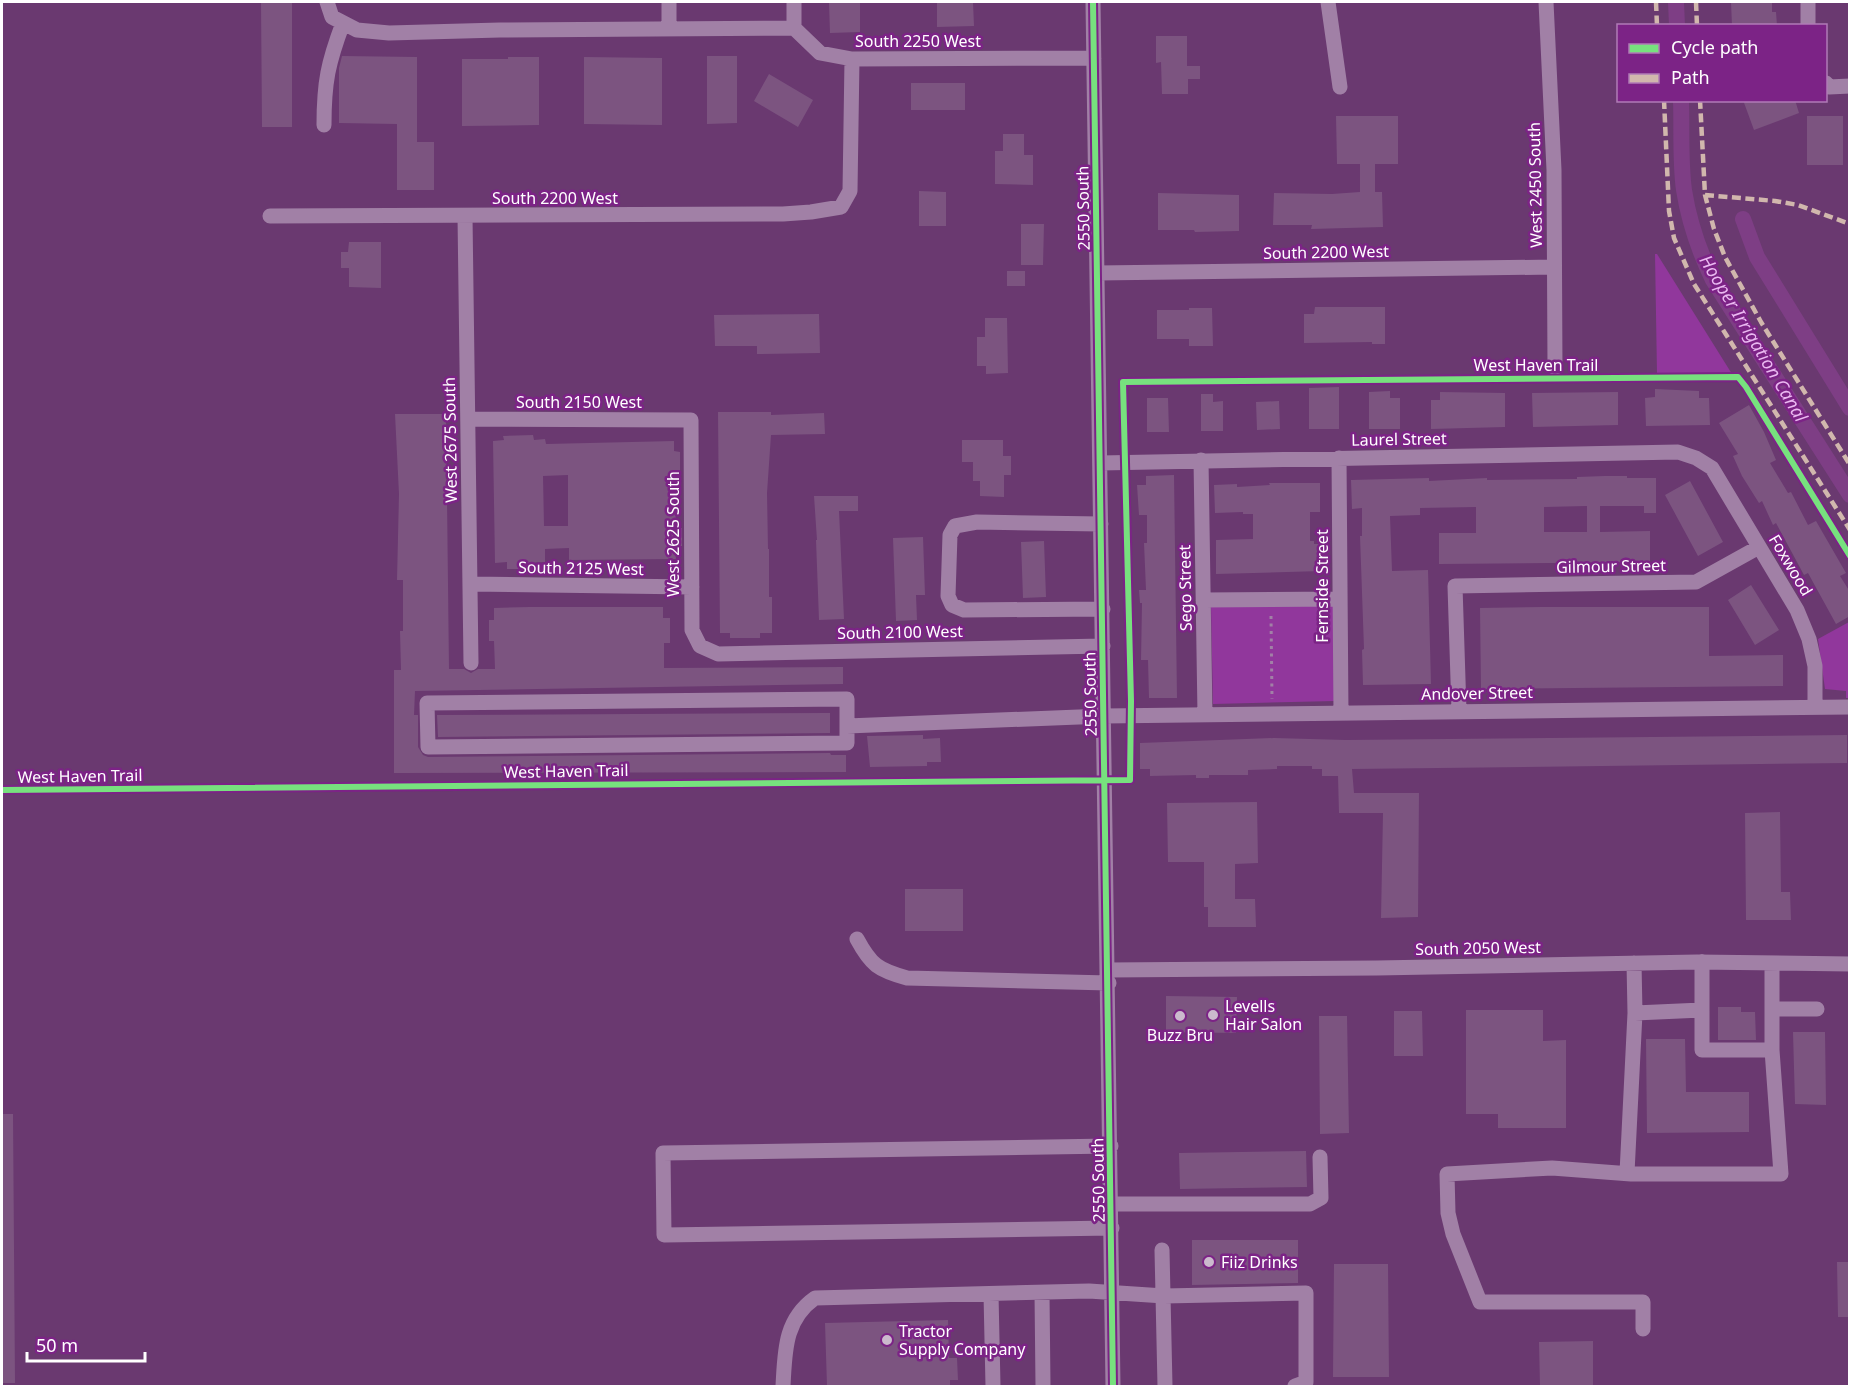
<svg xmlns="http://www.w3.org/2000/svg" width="1851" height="1388" font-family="'Noto Sans',sans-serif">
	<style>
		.green { fill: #91379c }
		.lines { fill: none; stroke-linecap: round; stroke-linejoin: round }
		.canal { stroke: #7e3e85; stroke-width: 16 }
		.building { fill: #7c5480; fill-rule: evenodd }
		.path { stroke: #a180a6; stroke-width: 3; stroke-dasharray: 3 4.5; stroke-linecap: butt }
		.minor { stroke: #a180a6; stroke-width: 15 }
		.quiet { stroke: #d1b7ad; stroke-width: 4.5; stroke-dasharray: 9 4.5; stroke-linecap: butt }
		.cycleway-casing { stroke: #7c2386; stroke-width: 10 }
		.cycleway { stroke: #77e17e; stroke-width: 6 }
		.poi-dot { fill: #cbbacd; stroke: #7c2386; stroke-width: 2 }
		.labels { text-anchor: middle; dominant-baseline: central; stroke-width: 5; stroke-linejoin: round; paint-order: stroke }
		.street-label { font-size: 16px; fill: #fff; stroke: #7c2386 }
		.poi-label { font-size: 16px; fill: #fff; stroke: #7c2386; text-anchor: start }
		.water-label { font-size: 18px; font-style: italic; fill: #eab9f1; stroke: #7c2386 }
	</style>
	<rect width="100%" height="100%" fill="#6a3970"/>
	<path class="green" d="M1655,254H1657L1732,374H1657Z
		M1333,603L1335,701L1213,704L1211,606Z
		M1849,622L1850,698H1846V691L1825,689L1818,639Z"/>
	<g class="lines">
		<path class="canal" d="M1676,2L1677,26
			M1681,100C1682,130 1680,161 1684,190C1689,222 1699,251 1713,280L1850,495
			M1743,219L1757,257L1850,408"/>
	</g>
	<path class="building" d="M261,2H292V127H262Z
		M829,2H860V32L830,33Z
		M937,2H973L974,26L937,27Z
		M1731,2H1772V12H1776L1777,26H1732Z
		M1156,36H1187V66H1200V79H1188V94H1162L1161,62L1156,63Z
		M342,56L417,57V142H434V190H397V124L339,123V68Z
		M707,56H737V123L707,124Z
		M508,57H539V125L462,126V59H508Z
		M584,57L662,58V125L584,124Z
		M769,74L813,100L798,127L754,101Z
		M911,83H965V110H911Z
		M1743,100H1795L1799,113L1754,130Z
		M1336,116H1398V164H1375V192H1382L1383,227L1311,229L1312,225H1273L1274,193L1332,194L1360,192V164H1337Z
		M1807,116H1843V165H1807Z
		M1003,134H1024V155H1033V185L995,184V151H1003Z
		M919,191L946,192V226H919Z
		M1158,193L1239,195V231L1195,232L1194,230H1158Z
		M1021,224H1044L1043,265H1021Z
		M349,242H381V288L349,287V268H341V252H348Z
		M1007,271H1025V286H1007Z
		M1315,307H1385V344H1372V342L1304,343V314H1314Z
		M1189,308H1212L1213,346H1189V339H1157V310H1189Z
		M819,314L820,353L757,354V346H715L714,315Z
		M985,318H1007L1008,373L986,374V366H977V337H985Z
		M1339,387V429H1309V388Z
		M1655,389L1699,391V398H1709L1710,425L1646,426L1645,398L1655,397Z
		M1390,391V398H1400V429H1369V392Z
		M1440,392L1505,393V427L1431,429V400H1440Z
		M1618,392V425L1533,427L1532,393Z
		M1201,394H1213V402L1223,401V431H1201Z
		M1147,398H1168L1169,432H1147Z
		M1279,401L1280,429L1257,430L1256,402Z
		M1749,405L1764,432L1776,460L1770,463L1788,493L1791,492L1808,525L1816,521L1846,573L1840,576L1850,592V616L1836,624L1808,573L1804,575L1776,523L1773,525L1762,501L1759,503L1742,476L1733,456L1738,454L1719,423Z
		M718,412H771V415L824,413L825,434L771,435L767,493L768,549H769V597H772V633H760V638H730V633H720Z
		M395,414H446L449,669H464L471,673L478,669H495L494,641H489V620H494V608L530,607H663V618H670V643H664V668L843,667V684L415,691L414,715H418V747L423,755L428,757L830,753L831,755H846V772L394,773V670H401L400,631H403V580H397L399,494Z
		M533,435L534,440L545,439L546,444L674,441V451L680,452V473H675L676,528H682V546H675L676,559L569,560V548L545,549V562L528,563V569H507V562L495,563L493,441L504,440L503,436ZM568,475V526H544L543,476Z
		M962,440H1003V456H1011V475H1004V497L980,496V481H973V462H962Z
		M1174,475L1177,698H1149L1148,660H1141L1142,603H1140L1139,590H1146L1144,543H1147V515H1139L1137,485H1146V476Z
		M1605,476H1627V478H1656V513H1644V506H1600V532L1650,531V562L1439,564V533H1476V507L1420,508V515L1390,516L1392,571L1428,570L1431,684L1363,685L1362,650L1364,649L1360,536H1362V508L1352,509L1351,480L1429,478V481L1487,478V480L1577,479V477ZM1587,506V532H1544V507Z
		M1690,481L1723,542L1698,556L1665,495Z
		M1269,483H1320V512H1310V541H1314V544H1321L1322,571L1216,574V540L1253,539V514H1243V512L1215,513L1214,485L1237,484V487L1270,485Z
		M814,496H858V511H839L844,619L819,620L816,540H817Z
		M923,537L925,595H916L917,620L896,621L893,538Z
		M1044,541L1046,597L1023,598L1021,542Z
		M1751,585L1779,630L1755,645L1728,600Z
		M1543,607H1709V656L1783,655V686L1481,689L1480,608Z
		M830,713V733L438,737L437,715Z
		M923,735V739L940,738L941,762H927V766L870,767L867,736Z
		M1847,735V763L1352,769L1354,793H1419L1418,917L1381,918L1383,813H1339L1338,776H1322V769H1312V766H1277V769L1248,770V775H1209V778H1196V775L1150,776V769H1140V743L1274,738L1346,740Z
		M1257,802L1258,863L1235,864V899H1255L1256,927H1208V907H1204V862H1168L1167,803Z
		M1780,812L1781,892H1790L1791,920H1746L1745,813Z
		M905,889H963V931H905Z
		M1166,996L1237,997L1236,1033L1166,1032Z
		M1718,1007H1741V1012H1755L1756,1040H1718Z
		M1466,1010H1543V1041L1566,1040V1128H1498V1114H1466Z
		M1394,1011H1422L1423,1056H1394Z
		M1319,1016H1347L1349,1133L1320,1134Z
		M1793,1032H1825L1826,1105L1795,1104Z
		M1646,1039H1685L1686,1092H1749V1132L1647,1133Z
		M2,1114H13L15,1383H2Z
		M1306,1151L1307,1187L1180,1189L1179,1153Z
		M1192,1240H1298V1283L1192,1285Z
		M1837,1262H1850V1317H1838Z
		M1334,1264H1388L1389,1377H1333Z
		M948,1320L949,1358H957L958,1380H950V1386H827L825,1323Z
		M1593,1341V1386H1540L1539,1342Z"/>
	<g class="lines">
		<path class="path" d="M1271,616L1272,699"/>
		<path class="minor" d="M327,2L332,17L357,30L389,33L500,30L794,28L820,53L852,59L1094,58
			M669,2V29
			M1093,2L1113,1386
			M1328,2L1340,87
			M1546,2L1554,170L1555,368
			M1808,2V26
			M794,28V2
			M1826,83L1829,87L1850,86
			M324,125C324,82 328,63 343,23
			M270,216L783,214L811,212L841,207L850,191L852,59
			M465,216L471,663
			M1097,273L1554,267
			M468,419L691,420L692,630L700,646L718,654L1103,646
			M1339,458L1341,713
			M1201,460L1205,715
			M1100,463L1678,452L1696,458L1712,468L1797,610L1809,639L1815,666V707
			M1101,524L977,522L955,526L950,535L948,596L952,605L964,610L1103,609
			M470,584L692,587
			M1203,600L1340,599
			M1459,711L1455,586L1696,582L1759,547
			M847,726V699L427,703L428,747L847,743V726L1104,716L1850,707
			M857,939C871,965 878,970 907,978L1109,983
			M1702,962V1050H1772V963
			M1108,970L1377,968L1697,962L1850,964
			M1772,1009H1817
			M1635,1013L1702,1010
			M1111,1146L663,1153L664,1235L1112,1228
			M1627,1173L1635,1013L1634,963
			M1112,1204H1310L1321,1198L1320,1157
			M1162,1250L1165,1386
			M1042,1293L1043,1386
			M991,1294L993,1386
			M1643,1329V1302H1480L1453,1234L1448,1213L1447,1174L1552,1168L1631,1174H1781L1772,1050
			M783,1386C785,1352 784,1320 815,1298L1089,1291L1164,1296L1306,1293V1382L1295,1386"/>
		<path class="quiet" d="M1656,2L1657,26
			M1696,2L1697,26
			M1664,100L1669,211L1674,238L1694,284L1850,530
			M1700,100L1705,195L1714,229L1725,257L1761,322L1850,465
			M1705,195L1775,201L1798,205L1850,224"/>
		<g class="cycleway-casing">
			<path id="cycleway" d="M1093,2L1113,1386
				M2,790L1130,780L1131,701L1123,382L1738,377L1746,387L1850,556"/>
		</g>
		<use href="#cycleway" class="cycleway"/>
	</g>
	<g class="poi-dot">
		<circle cx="1213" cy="1015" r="6"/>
		<circle cx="1180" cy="1016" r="6"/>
		<circle cx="1209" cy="1262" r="6"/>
		<circle cx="887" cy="1340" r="6"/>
	</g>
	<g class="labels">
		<g class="street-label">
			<text x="918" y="41">South 2250 West</text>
			<text transform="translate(1535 185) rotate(-91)">West 2450 South</text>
			<text x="555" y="198">South 2200 West</text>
			<text transform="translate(1083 208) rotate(-91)">2550 South</text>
			<text transform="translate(1326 252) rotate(-1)">South 2200 West</text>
			<text x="1536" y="365">West Haven Trail</text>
			<text x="579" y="402">South 2150 West</text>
			<text transform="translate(1399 439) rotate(-1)">Laurel Street</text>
			<text transform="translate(450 440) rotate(-91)">West 2675 South</text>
			<text transform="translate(673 534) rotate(-90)">West 2625 South</text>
			<text transform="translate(1791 565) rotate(59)">Foxwood</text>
			<text transform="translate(1611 566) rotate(-1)">Gilmour Street</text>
			<text transform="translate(581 568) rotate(1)">South 2125 West</text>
			<text transform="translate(1322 586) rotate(-90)">Fernside Street</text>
			<text transform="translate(1185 588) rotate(-91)">Sego Street</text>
			<text transform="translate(900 632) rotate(-1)">South 2100 West</text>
			<text transform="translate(1477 693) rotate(-1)">Andover Street</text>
			<text transform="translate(1090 694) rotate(-91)">2550 South</text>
			<text transform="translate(566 771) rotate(-1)">West Haven Trail</text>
			<text transform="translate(80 776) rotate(-1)">West Haven Trail</text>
			<text transform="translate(1478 948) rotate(-1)">South 2050 West</text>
			<text transform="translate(1098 1180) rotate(-91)">2550 South</text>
		</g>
		<g class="poi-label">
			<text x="1225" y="1006">Levells<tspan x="1225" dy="18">Hair Salon</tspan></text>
			<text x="1180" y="1035" text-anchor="middle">Buzz Bru</text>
			<text x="1221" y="1262">Fiiz Drinks</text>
			<text x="899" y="1331">Tractor<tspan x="899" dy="18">Supply Company</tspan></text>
		</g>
		<g class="water-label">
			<text transform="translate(1754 338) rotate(59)">Hooper Irrigation Canal</text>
		</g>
	</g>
	<rect width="1851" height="1388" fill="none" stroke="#ffffff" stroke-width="6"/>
	<rect x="1617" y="24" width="210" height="78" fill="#7c2386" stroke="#b07bb6" stroke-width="1.5"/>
	<rect x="1629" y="44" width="30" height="9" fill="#77e17e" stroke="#b07bb6" stroke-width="1.5"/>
	<text x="1671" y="54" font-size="18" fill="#ffffff">Cycle path</text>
	<rect x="1629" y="74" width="30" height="9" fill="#d1b7ad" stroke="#b07bb6" stroke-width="1.5"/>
	<text x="1671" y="84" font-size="18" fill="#ffffff">Path</text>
	<path d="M27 1352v9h118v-9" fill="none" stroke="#ffffff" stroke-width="3"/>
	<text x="36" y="1352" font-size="18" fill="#ffffff" stroke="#7c2386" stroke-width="4.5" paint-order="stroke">50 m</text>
</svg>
